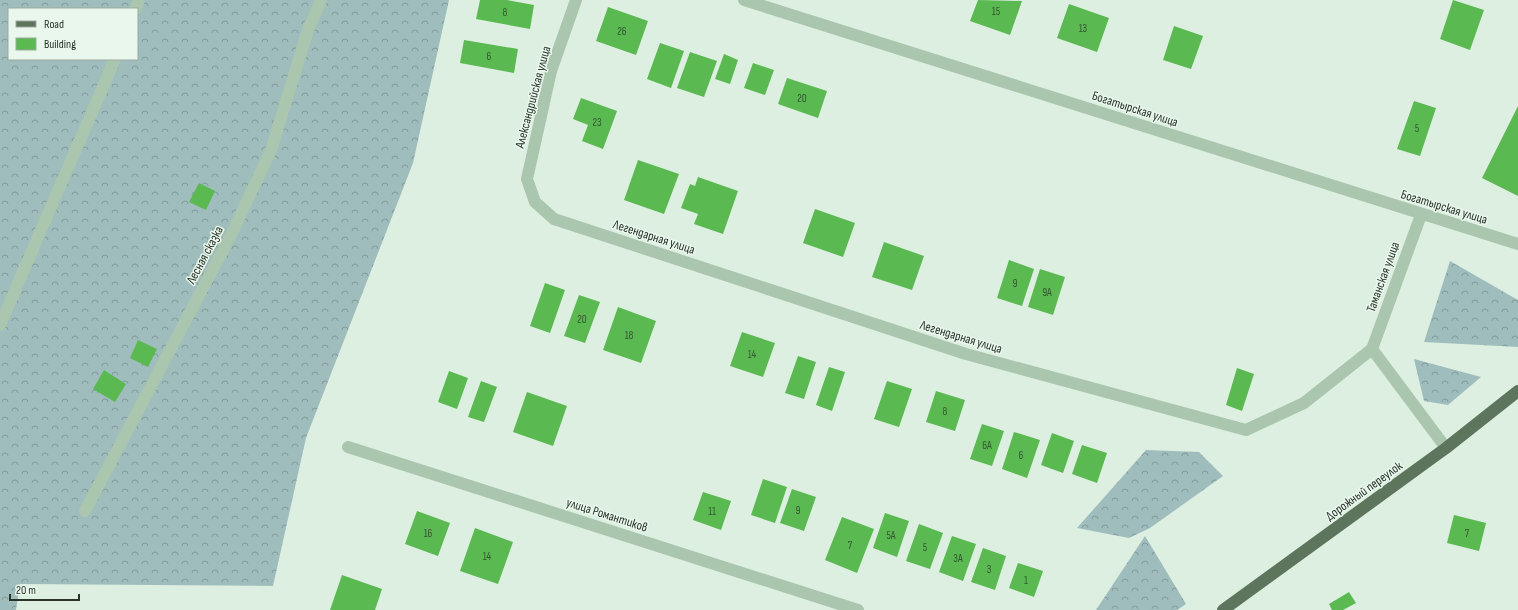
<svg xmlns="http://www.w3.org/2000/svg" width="1518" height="610" font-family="'Sofia Sans Condensed',sans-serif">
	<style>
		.forest { fill: url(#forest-crowns); fill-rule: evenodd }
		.building { fill: #5bb952 }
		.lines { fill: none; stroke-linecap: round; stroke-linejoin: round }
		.minor { stroke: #aac6ae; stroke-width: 12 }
		.major { stroke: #5c755c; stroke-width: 12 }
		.labels { text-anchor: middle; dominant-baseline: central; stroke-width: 3; stroke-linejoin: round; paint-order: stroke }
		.number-label { font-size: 11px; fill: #365533 }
		.street-label { font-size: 13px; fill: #293429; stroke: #e9f7ec }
	</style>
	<defs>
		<pattern id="forest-crowns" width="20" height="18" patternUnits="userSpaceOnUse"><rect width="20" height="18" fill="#9fbdbd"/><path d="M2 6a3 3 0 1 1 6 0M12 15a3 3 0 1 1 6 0" fill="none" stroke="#829a9a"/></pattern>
	</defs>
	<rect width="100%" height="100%" fill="#ddefe1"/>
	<path class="forest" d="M0,0H449L413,163L306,438L273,586L20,584L16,610H0ZM9,9H137V59H9Z
		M1450,261L1518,300V347L1424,342Z
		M1414,359L1481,377L1448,405L1424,401Z
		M1146,450L1199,452L1223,476L1150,528L1129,538L1077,528Z
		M1145,536L1186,604L1177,610H1096Z"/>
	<path class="building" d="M480,0H507L534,5L530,29L476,19Z
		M978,0L1022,1L1010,35L970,21Z
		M1453,0L1484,10L1470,50L1440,39Z
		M1069,4L1109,18L1097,52L1057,38Z
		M608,7L648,21L636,55L596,41Z
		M1174,26L1203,36L1191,69L1163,60Z
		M464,40L518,49L514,73L460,63Z
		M660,43L684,51L671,88L647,79Z
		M690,52L717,61L704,97L677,88Z
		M724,54L738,60L730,84L715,79Z
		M753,63L774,70L765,95L744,88Z
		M787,78L827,91L818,118L778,104Z
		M581,98L617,111L603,149L582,141L588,125L573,119Z
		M1414,101L1436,108L1420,156L1397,149Z
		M1518,106V196L1482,178Z
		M638,160L679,174L664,214L624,200Z
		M698,177L738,191L723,234L694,224L698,214L681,208L690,184L695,186Z
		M199,183L215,191L206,210L189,202Z
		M815,209L855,223L843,257L803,243Z
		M884,242L924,256L912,290L872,277Z
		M1009,260L1034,269L1022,306L997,298Z
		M1040,269L1065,277L1053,315L1028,307Z
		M545,283L565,290L550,333L530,326Z
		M579,295L600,302L585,343L564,336Z
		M618,307L656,321L641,363L603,350Z
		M742,332L775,343L763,377L730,366Z
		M138,340L157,349L148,367L130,358Z
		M798,356L816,362L804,399L785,393Z
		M829,367L845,372L832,411L816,405Z
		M1237,368L1254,374L1242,411L1226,405Z
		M104,370L126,384L115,402L93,389Z
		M449,371L468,378L457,409L438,402Z
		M481,381L497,387L484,422L468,417Z
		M887,381L912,389L899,427L874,419Z
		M936,391L965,400L955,431L926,422Z
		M527,392L567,406L553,446L513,432Z
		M982,424L1004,431L992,466L970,459Z
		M1014,432L1040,440L1027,478L1002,469Z
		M1052,433L1074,441L1063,473L1041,465Z
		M1082,445L1107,453L1097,483L1072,474Z
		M763,479L787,487L775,523L751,515Z
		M792,489L816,497L804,531L780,523Z
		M703,492L731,501L721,530L693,520Z
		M417,511L450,523L438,556L405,544Z
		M885,513L909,521L897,557L873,548Z
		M1454,515L1486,523L1479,551L1447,543Z
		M842,517L874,529L857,573L825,560Z
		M919,524L943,533L930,569L906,561Z
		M475,528L513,542L498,584L460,571Z
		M952,536L976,544L963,581L939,572Z
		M983,548L1006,556L995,590L971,582Z
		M1018,563L1043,571L1034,597L1009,588Z
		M342,575L382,589L375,610H330Z
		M1349,592L1356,603L1343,610H1332L1329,604Z"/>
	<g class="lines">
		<path class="minor" d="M576,0L551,71L527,179L535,202L554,219L966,354L1246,430L1304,403L1372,349
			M744,0L1518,244
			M135,9L139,0
			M0,325L115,59
			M1372,349L1421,215
			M1372,349L1446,448
			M348,447L858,610
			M85,511L233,231L271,150L308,30L321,0"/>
		<path class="major" d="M1223,610L1446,448L1518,391"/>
	</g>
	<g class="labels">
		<g class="number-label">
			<text x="996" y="11">15</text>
			<text x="505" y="12">8</text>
			<text x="1083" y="28">13</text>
			<text x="622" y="31">26</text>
			<text x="489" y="56">6</text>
			<text x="802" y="98">20</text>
			<text x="597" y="122">23</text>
			<text x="1417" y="128">5</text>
			<text x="1015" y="283">9</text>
			<text x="1047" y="292">9А</text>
			<text x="582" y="319">20</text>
			<text x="629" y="335">18</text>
			<text x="752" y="354">14</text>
			<text x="945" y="411">8</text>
			<text x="987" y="445">6А</text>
			<text x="1021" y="455">6</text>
			<text x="798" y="510">9</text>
			<text x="712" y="511">11</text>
			<text x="428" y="533">16</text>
			<text x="1467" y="533">7</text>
			<text x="891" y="535">5А</text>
			<text x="850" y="545">7</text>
			<text x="925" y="547">5</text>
			<text x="487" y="556">14</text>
			<text x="958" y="558">3А</text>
			<text x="989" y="569">3</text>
			<text x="1026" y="580">1</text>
		</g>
		<g class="street-label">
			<text transform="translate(533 97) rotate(-75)">Александрийская улица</text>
			<text transform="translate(1135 109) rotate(18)">Богатырская улица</text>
			<text transform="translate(1444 207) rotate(17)">Богатырская улица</text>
			<text transform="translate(654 237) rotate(18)">Легендарная улица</text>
			<text transform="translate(205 255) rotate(-62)">Лесная сказка</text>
			<text transform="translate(1383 277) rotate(-70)">Таманская улица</text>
			<text transform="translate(961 337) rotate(17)">Легендарная улица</text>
			<text transform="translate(1364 491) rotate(-36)">Дорожный переулок</text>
			<text transform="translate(607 515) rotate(18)">улица Романтиков</text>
		</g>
	</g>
	<rect x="8" y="8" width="130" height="52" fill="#e9f7ec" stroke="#9ca99e"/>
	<rect x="16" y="21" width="20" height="6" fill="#5c755c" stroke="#9ca99e"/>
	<text x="44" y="28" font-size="12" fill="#293429">Road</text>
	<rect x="16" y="38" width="20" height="12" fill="#5bb952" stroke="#9ca99e"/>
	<text x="44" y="48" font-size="12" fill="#293429">Building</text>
	<path d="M10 594v6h69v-6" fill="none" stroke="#293429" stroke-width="2"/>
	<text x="16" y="594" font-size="12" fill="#293429" stroke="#e9f7ec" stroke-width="3" paint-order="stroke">20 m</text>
</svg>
